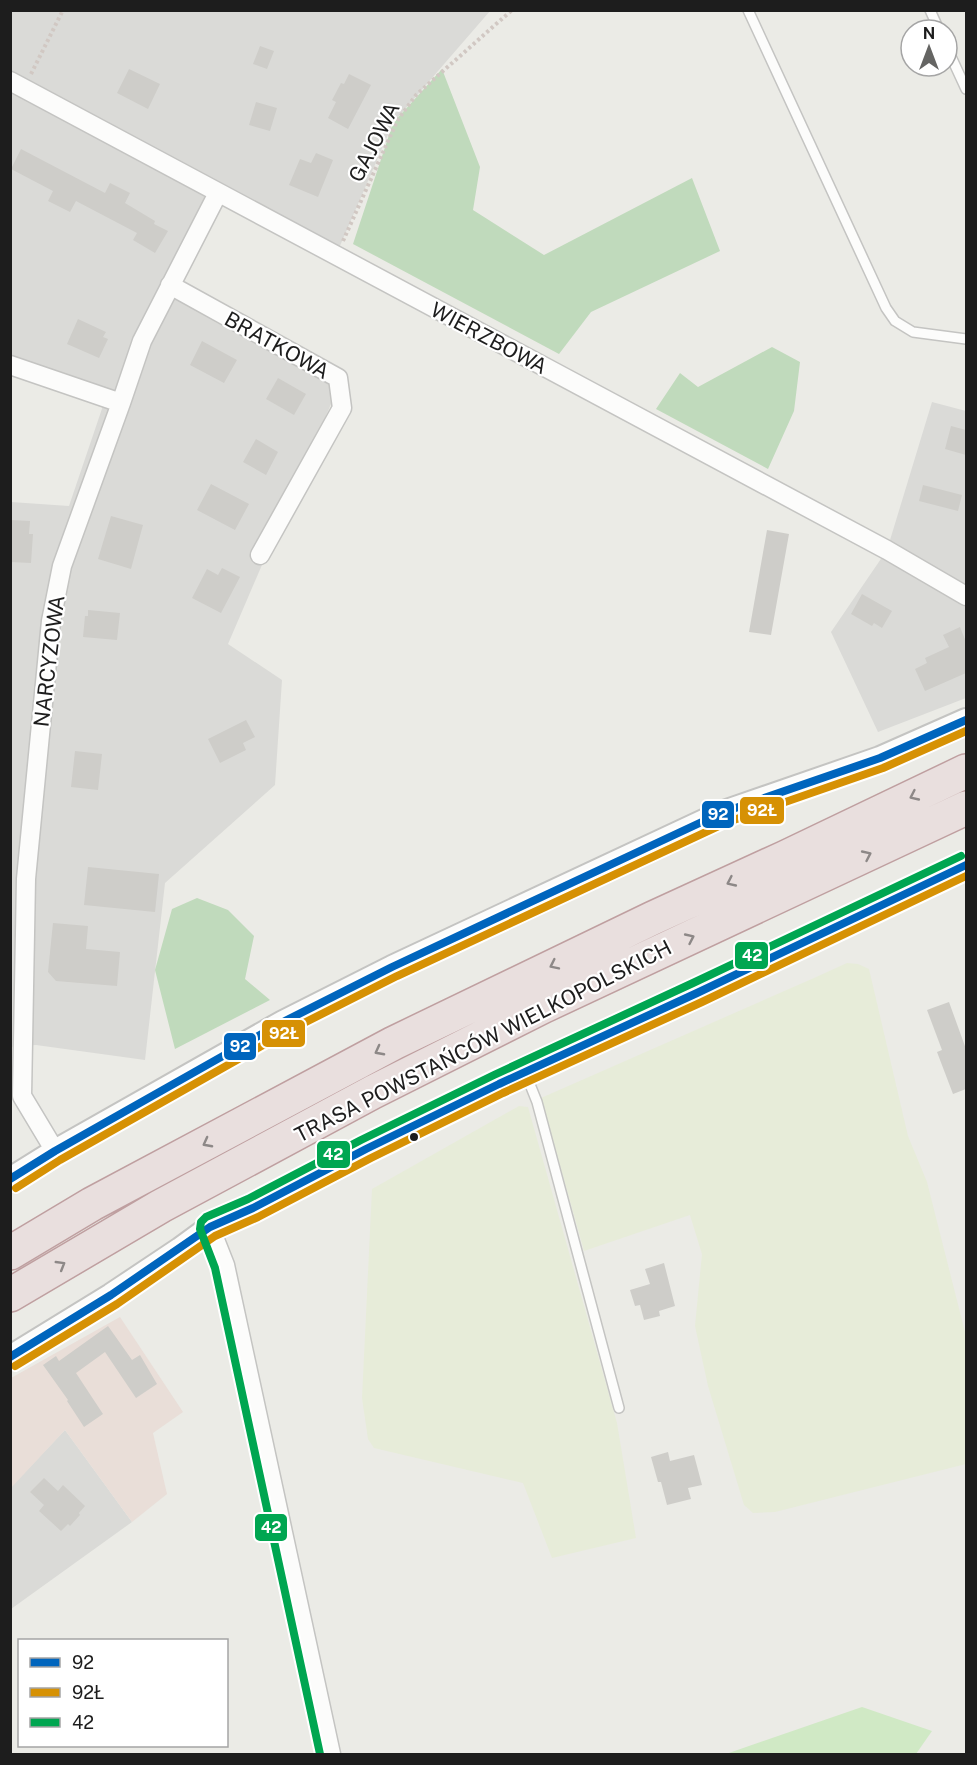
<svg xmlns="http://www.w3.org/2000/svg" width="977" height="1765" font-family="'Public Sans',sans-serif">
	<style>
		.residential { fill: #dadad7 }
		.commercial { fill: #e9ded8 }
		.farmland { fill: #e7ecd9 }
		.grass { fill: #d0e9c5 }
		.forest { fill: #c0dabc }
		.building { fill: #cecdc9 }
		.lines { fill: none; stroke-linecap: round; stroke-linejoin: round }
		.service-casing { stroke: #c4c4c2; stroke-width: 12 }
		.minor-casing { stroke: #c4c4c2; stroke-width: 21 }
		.tertiary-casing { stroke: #c4c4c2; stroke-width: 26 }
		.motorway-casing { stroke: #bf9fa0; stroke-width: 36 }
		.path { stroke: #d1c8c3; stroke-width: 4; stroke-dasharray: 3 3; stroke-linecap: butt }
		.service { stroke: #fcfcfb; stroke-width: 9 }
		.minor { stroke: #fcfcfb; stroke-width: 18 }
		.tertiary { stroke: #fcfcfb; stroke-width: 22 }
		.motorway { stroke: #e9dfde; stroke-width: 33 }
		.bus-1-casing { stroke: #fff; stroke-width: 12 }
		.bus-2-casing { stroke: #fff; stroke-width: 12 }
		.bus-3-casing { stroke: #fff; stroke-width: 12 }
		.bus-1 { stroke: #0065bd; stroke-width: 8 }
		.bus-2 { stroke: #d69104; stroke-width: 8 }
		.bus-3 { stroke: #00a651; stroke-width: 8 }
		.oneway { stroke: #8d8887 }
		.bus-dot { fill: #1d1d1d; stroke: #fff; stroke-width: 2 }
		.labels { text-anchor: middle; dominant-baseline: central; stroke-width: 4.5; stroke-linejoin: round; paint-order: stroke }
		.street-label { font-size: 21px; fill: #1d1d1d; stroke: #fff }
		.line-badge { stroke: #fff; stroke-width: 2 }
		.badge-label { font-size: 16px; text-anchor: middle; font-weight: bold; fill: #fff }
	</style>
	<rect width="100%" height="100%" fill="#ebebe6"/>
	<path class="residential" d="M11,11H490L393,123L336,255L218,193L170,285L338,378L334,397L228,644L282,680L275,785L165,883L145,1060L36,1045L11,1047V502L69,506L108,391L11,358Z
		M932,402L966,411V698L878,732L831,632L887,550Z
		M65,1430L132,1522L11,1609L10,1488Z"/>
	<path class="commercial" d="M120,1317L183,1412L153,1433L167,1494L132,1522L65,1430L11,1488V1378Z"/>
	<path class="farmland" d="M847,963L858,964L869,969L908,1136L927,1182L966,1336V1464L775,1512L753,1513L744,1505L708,1386L695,1326L702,1254L690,1215L584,1251L541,1098L814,978Z
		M519,1106L528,1107L617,1423L636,1538L552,1558L523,1483L374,1448L368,1439L362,1398L372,1189Z"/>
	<path class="grass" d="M862,1707L932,1731L916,1754H726Z"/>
	<path class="forest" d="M442,69L480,167L473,210L544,255L692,178L720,251L591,312L559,354L353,244L393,123Z
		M772,347L800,362L794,411L768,469L656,409L680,373L698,387Z
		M197,898L228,910L254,936L245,979L270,1000L175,1049L155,970L172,909Z"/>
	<path class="building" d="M260,46L274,51L267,69L253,64Z
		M129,69L160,84L148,109L117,93Z
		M349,74L371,85L348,129L328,118L336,102L332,100L341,83L344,84Z
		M256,102L277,108L270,131L249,125Z
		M21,149L105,193L110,183L130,193L125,203L155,221L154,224L168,231L155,253L133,240L137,233L76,201L70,212L48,201L53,191L11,169Z
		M316,153L333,160L318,197L289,185L300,159L311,163Z
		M78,319L106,332L103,337L108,339L99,358L67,344Z
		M202,341L237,360L224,383L190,365Z
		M278,378L306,394L294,415L266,399Z
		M951,426L966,430V455L945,449Z
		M256,439L278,452L266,475L243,462Z
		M211,484L249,504L235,530L197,510Z
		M923,485L962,495L958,511L919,501Z
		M111,516L143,525L131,569L98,559Z
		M10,520L30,521L29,534H33L31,563L10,562Z
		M767,530L789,534L771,635L749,632Z
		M222,568L240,577L221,613L192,598L207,569L218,575Z
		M862,594L892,611L882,628L874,623L872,626L851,614Z
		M88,610L120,613L117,640L83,637L85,616H88Z
		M960,627L966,642V673L925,691L915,669L927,663L925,658L949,647L943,635Z
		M246,720L255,737L243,743L246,750L220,763L208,739Z
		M75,751L102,754L98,790L71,787Z
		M88,867L159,874L155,912L84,905Z
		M53,923L88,926L86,949L120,952L117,986L56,981L48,972Z
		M949,1002L966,1049V1089L953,1094L937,1052L942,1050L927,1010Z
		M664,1263L675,1306L659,1311L660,1316L644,1320L640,1305L635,1306L630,1290L650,1284L645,1269Z
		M108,1326L132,1360L140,1355L157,1384L136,1398L105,1352L76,1373L103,1414L84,1427L67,1401L68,1400L43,1365L56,1356L59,1361Z
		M668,1452L670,1461L694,1455L702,1485L688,1488L691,1499L667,1505L661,1482H658L651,1457Z
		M44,1478L58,1491L63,1485L85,1506L79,1513L80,1515L70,1526L68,1524L61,1531L39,1511L44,1505L30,1492Z"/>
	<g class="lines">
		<g class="service-casing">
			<path id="service" d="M748,10L886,308L895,321L913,332L966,339
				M930,10L939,30
				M947,48L966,89
				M525,1072L537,1102L619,1408"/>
		</g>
		<g class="minor-casing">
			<path id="minor" d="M10,81L887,550L966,596
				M170,285L338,378L342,408L260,555
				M10,365L121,403
				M55,1151L22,1096L26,879L51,621L62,566L121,403L142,341L218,193
				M210,1227L225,1265L331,1754"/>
		</g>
		<g class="tertiary-casing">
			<path id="tertiary" d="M10,1179L55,1151L283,1022L392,967L721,813L880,758L966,720
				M10,1357L111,1295L180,1249L210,1227L253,1208L366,1149L499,1084L697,993L966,865"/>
		</g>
		<g class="motorway-casing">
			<path id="motorway" d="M10,1253L92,1204L394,1043L653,918L784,858L966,771
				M10,1295L161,1206L373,1092L544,1006L966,808"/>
		</g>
		<path class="path" d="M31,74L63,10
			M343,241L397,121L416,95L512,10"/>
		<use href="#service" class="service"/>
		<use href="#minor" class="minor"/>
		<use href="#tertiary" class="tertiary"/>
		<use href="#motorway" class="motorway"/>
		<g class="bus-1-casing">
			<path id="bus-1" d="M10,1179L55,1151L283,1022L392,967L721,813L880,758L966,720
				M10,1357L111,1295L210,1227L253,1208L366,1149L499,1084L697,993L966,865"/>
		</g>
		<g class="bus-2-casing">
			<path id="bus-2" d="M16,1188L60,1160L288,1031L397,976L725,823L883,768L966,731
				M15,1366L117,1304L215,1236L258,1217L371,1158L503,1093L702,1002L966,876"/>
		</g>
		<g class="bus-3-casing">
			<path id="bus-3" d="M320,1754L215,1268L200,1229L201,1222L206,1217L248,1199L361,1140L494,1075L693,983L961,856"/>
		</g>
		<use href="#bus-1" class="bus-1"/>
		<use href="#bus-2" class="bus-2"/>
		<use href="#bus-3" class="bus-3"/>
	</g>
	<defs><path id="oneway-chevron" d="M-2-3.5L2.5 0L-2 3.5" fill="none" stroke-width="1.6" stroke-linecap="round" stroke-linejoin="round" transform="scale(1.5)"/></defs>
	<g class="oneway">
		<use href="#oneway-chevron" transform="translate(914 796) rotate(155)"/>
		<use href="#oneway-chevron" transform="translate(867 855) rotate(-25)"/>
		<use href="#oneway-chevron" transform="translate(731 882) rotate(155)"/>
		<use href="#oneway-chevron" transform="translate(690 938) rotate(-25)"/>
		<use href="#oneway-chevron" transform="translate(554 965) rotate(154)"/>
		<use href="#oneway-chevron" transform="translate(379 1051) rotate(152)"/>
		<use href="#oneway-chevron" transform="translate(207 1143) rotate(152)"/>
		<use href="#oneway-chevron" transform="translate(61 1265) rotate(-31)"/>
	</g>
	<circle class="bus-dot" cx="414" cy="1137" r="5"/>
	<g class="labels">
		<g class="street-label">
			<text transform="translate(374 142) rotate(-63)">GAJOWA</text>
			<text transform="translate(489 338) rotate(28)">WIERZBOWA</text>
			<text transform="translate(277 345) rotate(29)">BRATKOWA</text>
			<text transform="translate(49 661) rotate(-83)">NARCYZOWA</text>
			<text transform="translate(483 1041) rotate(-27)">TRASA POWSTAŃCÓW WIELKOPOLSKICH</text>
		</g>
	</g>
	<g class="line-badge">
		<rect x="739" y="796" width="46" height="29" rx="6" fill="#d69104"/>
		<rect x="701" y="800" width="34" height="29" rx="6" fill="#0065bd"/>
		<rect x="734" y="941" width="35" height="29" rx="6" fill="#00a651"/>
		<rect x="261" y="1019" width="45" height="29" rx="6" fill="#d69104"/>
		<rect x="223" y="1032" width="34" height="29" rx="6" fill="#0065bd"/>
		<rect x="316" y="1140" width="35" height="29" rx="6" fill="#00a651"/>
		<rect x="254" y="1513" width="34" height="29" rx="6" fill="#00a651"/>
	</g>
	<g class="badge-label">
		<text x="762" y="816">92Ł</text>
		<text x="718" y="820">92</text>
		<text x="752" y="961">42</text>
		<text x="284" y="1039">92Ł</text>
		<text x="240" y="1052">92</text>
		<text x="333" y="1160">42</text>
		<text x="271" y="1533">42</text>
	</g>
	<rect width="977" height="1765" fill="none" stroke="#1d1d1d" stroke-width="24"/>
	<rect x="18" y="1639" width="210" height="108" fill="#ffffff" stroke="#a5a5a5" stroke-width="1.5"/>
	<rect x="30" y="1658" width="30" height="9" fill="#0065bd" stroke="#a5a5a5" stroke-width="1.5"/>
	<text x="72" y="1669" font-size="18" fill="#1d1d1d">92</text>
	<rect x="30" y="1688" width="30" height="9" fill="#d69104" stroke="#a5a5a5" stroke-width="1.5"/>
	<text x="72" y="1699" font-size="18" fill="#1d1d1d">92Ł</text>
	<rect x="30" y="1718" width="30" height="9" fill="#00a651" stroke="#a5a5a5" stroke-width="1.5"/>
	<text x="72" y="1729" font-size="18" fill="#1d1d1d">42</text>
	<g transform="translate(929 48)"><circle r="28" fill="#ffffff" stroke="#a5a5a5" stroke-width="1.5"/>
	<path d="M0-4.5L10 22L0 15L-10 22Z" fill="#656563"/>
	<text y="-9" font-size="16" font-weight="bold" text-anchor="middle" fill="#1d1d1d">N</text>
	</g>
</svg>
